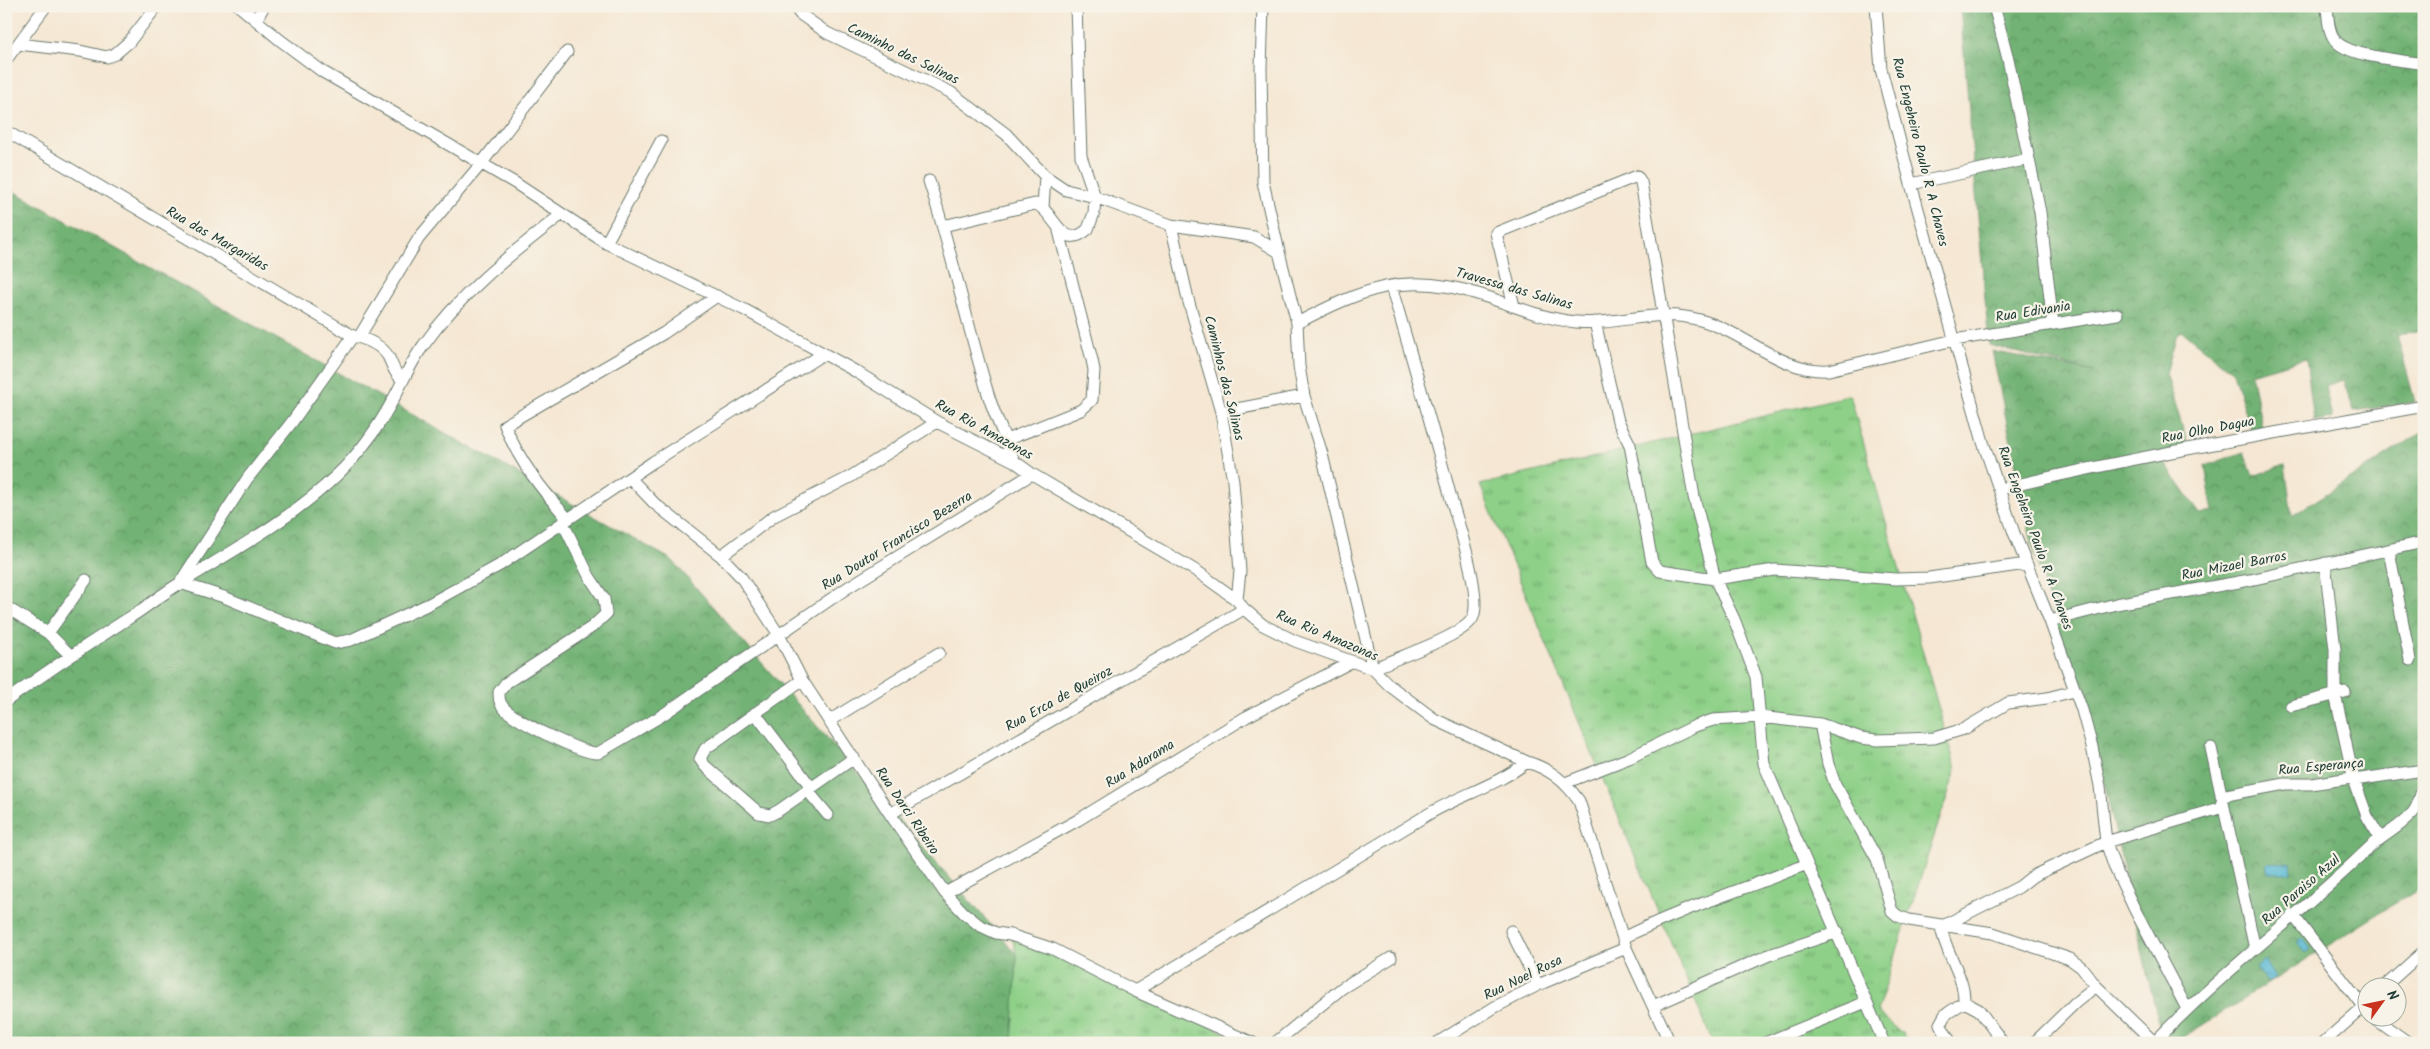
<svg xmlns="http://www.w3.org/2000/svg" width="2430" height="1049" font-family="Kalam,sans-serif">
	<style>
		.grass { fill: url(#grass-tufts); stroke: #56865e }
		.forest { fill: url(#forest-crowns); stroke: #487854 }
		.water { fill: url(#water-ripples); stroke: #3a7a84 }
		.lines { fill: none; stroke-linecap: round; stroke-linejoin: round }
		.street-casing { stroke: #6a786c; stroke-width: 13 }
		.street { stroke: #fff; stroke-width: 11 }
		.labels { text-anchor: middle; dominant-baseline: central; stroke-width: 4.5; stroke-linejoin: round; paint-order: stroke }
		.street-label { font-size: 14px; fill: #1f3d34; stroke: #f7f3e8 }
	</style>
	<defs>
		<pattern id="grass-tufts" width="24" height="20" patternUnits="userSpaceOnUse" patternTransform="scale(1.25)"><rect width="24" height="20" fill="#8ed088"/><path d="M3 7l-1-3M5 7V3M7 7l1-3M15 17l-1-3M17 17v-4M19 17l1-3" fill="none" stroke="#73aa70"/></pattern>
		<pattern id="forest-crowns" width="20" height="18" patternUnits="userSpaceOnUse" patternTransform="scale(1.25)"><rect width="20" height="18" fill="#72b274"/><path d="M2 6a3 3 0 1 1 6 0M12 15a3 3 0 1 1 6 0" fill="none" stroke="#5d9260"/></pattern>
		<pattern id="water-ripples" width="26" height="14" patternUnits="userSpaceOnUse" patternTransform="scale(1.25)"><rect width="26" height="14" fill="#55b8d4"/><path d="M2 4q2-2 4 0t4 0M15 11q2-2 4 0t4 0" fill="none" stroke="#4697ad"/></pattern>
	</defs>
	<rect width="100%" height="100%" fill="#f7f3e8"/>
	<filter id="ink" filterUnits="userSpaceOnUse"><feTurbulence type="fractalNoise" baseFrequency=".02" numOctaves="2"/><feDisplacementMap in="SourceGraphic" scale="10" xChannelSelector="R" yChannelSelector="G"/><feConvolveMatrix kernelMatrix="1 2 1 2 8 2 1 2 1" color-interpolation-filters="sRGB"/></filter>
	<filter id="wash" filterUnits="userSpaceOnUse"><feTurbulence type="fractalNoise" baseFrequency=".0096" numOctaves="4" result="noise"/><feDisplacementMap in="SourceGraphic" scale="20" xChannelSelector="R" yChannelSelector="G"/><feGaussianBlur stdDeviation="1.12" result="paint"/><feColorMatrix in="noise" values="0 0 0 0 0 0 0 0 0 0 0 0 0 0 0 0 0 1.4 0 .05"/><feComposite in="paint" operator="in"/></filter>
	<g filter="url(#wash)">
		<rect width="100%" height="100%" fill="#f5e7d3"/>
		<path class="grass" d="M1850,395L1956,769L1877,1012L1902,1033L1908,1043H1713L1480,485Z
			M1011,935L1247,1043H1012L1017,955Z"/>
		<path class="forest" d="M1960,6H2424V331L2397,335L2415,402L2354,411L2343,380L2325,386L2332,418L2314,421L2306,358L2251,374L2263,431L2252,433L2233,372L2182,331L2176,337L2166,373L2188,446L2158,454L2200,514L2213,512L2205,466L2244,452L2253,476L2285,465L2292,516L2424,431V885L2174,1043H2163L2096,747L2034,553L1992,351L2094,372L1989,345Z
			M6,187L672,560L1017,955L1012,1043H6Z"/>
		<path class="water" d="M2290,862L2291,873H2268L2266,864Z
			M2303,938L2311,949L2306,953L2297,942Z
			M2264,960L2275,978L2268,983L2256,967Z"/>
	</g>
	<g filter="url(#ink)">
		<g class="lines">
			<g class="street-casing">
				<path id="street" d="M239,6L280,40L323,72L515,183L606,243L745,310L855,371L937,422L1014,461L1032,474L1198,572L1237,600L1244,609L1263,625L1295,641L1373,669L1390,686L1434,719L1527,762C1550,769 1565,781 1579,801L1626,948L1670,1043
					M794,6L800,14L827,33L950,92L1006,134L1045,176L1066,190L1095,197L1171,225L1254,237L1279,252L1297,323L1299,366L1304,396L1322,454L1373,669C1394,658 1466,636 1473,617C1482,596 1459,525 1452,502C1433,429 1412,358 1391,286
					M1263,6L1261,68L1263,182L1279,252
					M1876,6L1881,69L1911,184L1983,442L2014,533L2050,621L2082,710L2092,747L2100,786L2106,842L2114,866L2135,910L2187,1009
					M1994,6L2008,59L2040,212L2053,324
					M2327,6C2328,17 2328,31 2335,40C2347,57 2403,60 2424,64
					M256,20L264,6
					M18,44L80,51L107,57L115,54L129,42L157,6
					M6,60L46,6
					M6,131L353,336C367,339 380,344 388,356C393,366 394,373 403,380
					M929,181C952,252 967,325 989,397C996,419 1006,439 1014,461
					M1911,184L2029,159
					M1043,208L1045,176
					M1171,225L1188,299L1221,412L1233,481L1240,571L1237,600
					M943,226L1035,204C1054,208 1060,254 1088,229L1094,213L1095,197L1081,156L1076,6
					M606,243L661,141
					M1514,306L1496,233L1637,176L1641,182L1694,497L1715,579L1734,619L1756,677L1764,764L1884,1043
					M1595,322L1618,421L1630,445L1652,562L1660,571L1715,579L1775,570L1896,579L1929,578L2026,564
					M1297,323C1363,289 1406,270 1481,295C1512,305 1543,319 1576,322C1620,326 1655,307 1700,320C1745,332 1781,373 1829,370L1954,340L2117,314
					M359,337L419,238L481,164L567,52
					M1221,412L1304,396
					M1006,440L1081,410L1092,400L1094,370L1092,360L1059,231
					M630,478L655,504L721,556L741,577L779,635L802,680L890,814L945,893L964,913L979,925L996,933L1010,935L1053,949L1135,991L1253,1043
					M2000,489C2140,455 2282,432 2424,406
					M568,519C544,492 518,461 505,425L664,333L717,296
					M563,523L589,576L604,599L606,614L592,627L506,683L499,692C499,698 499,702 503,707C513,720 582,754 598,753L661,716L847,588L1032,474
					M2389,551L2410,660
					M721,556L774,516L850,477L937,422
					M2325,563L2335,649V694L2354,780L2367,816L2380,838
					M181,581L247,479L292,422L353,336
					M180,583L224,597L335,643L351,640L429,604L500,565L653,462L823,354
					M6,607L48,633L70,655
					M2050,621L2116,604L2250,580L2424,542
					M48,633L86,580
					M802,680L705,749L700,759L704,765L759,813L770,815L778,811L854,758
					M6,701C46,672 87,645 129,618C147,607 163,593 182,582C236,549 291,519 337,475C360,453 381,423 395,396C404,379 411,362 423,346C460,293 511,254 562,214
					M2291,706L2345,692
					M755,713L811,787
					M829,721L939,653
					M1820,724L1828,764L1835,784L1877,859L1892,911L1898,916L1909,920L1993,933L2070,959L2081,967L2096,986L2155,1043
					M2211,748L2255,949
					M1565,783L1629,758L1695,726L1713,720L1760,717L1820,724L1861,738L1877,740L1934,738L1964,729L2008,703L2047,698L2074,691
					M807,790L828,815
					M2221,796L2285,784H2311L2351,778L2354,780L2424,770
					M890,814L1244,609
					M945,893L1078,820L1246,717L1351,662
					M2293,915L2368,1013
					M1511,931L1538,985
					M1623,938C1682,908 1746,889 1807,864
					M2385,986L2424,951
					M1135,991C1233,933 1330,874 1427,815C1460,795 1496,786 1527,762
					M1964,1002L1979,1010L2003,1043
					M1653,1006L1769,955L1838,932
					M2371,1016L2409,1043
					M1275,1043L1342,988L1391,958
					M1437,1043L1495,1007L1538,985L1626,948
					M1765,1043L1866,1002
					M1951,1043L1940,1024L1945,1015L1964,1002C1965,976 1945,953 1941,927L2019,887L2033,876L2106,842L2223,807
					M2034,1043L2075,1003L2096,986
					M2154,1043C2220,973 2299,916 2368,849C2381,836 2403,826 2414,811C2419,804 2420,794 2424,786
					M2323,1043L2368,1003"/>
			</g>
			<use href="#street" class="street"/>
		</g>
	</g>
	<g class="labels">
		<g class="street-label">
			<text transform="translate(903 54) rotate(26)">Caminho das Salinas</text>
			<text transform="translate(1920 152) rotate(76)">Rua Engeheiro Paulo R A Chaves</text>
			<text transform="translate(217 239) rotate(30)">Rua das Margaridas</text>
			<text transform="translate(1514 289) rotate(16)">Travessa das Salinas</text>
			<text transform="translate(2033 312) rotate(-9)">Rua Edivania</text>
			<text transform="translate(1224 378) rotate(76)">Caminhos das Salinas</text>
			<text transform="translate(984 430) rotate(29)">Rua Rio Amazonas</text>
			<text transform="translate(2208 430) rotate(-11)">Rua Olho Dagua</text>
			<text transform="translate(2035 538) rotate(70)">Rua Engeheiro Paulo R A Chaves</text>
			<text transform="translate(897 541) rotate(-32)">Rua Doutor Francisco Bezerra</text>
			<text transform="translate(2234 566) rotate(-11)">Rua Mizael Barros</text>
			<text transform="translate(1327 636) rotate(23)">Rua Rio Amazonas</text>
			<text transform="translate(1059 699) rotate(-29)">Rua Erca de Queiroz</text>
			<text transform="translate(1140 764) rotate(-32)">Rua Adarama</text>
			<text transform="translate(2321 767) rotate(-5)">Rua Esperança</text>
			<text transform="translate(907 811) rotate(56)">Rua Darci Ribeiro</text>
			<text transform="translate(2301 890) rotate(-41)">Rua Paraiso Azul</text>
			<text transform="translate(1523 978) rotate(-26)">Rua Noel Rosa</text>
		</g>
	</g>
	<rect width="2430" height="1049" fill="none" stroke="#f7f3e8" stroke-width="25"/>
	<g transform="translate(2382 1002) rotate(57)"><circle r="24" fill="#f7f3e8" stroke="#a1aaa0"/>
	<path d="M0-4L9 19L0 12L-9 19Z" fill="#c8321e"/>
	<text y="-8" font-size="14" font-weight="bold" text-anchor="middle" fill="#1f3d34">N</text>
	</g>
</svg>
